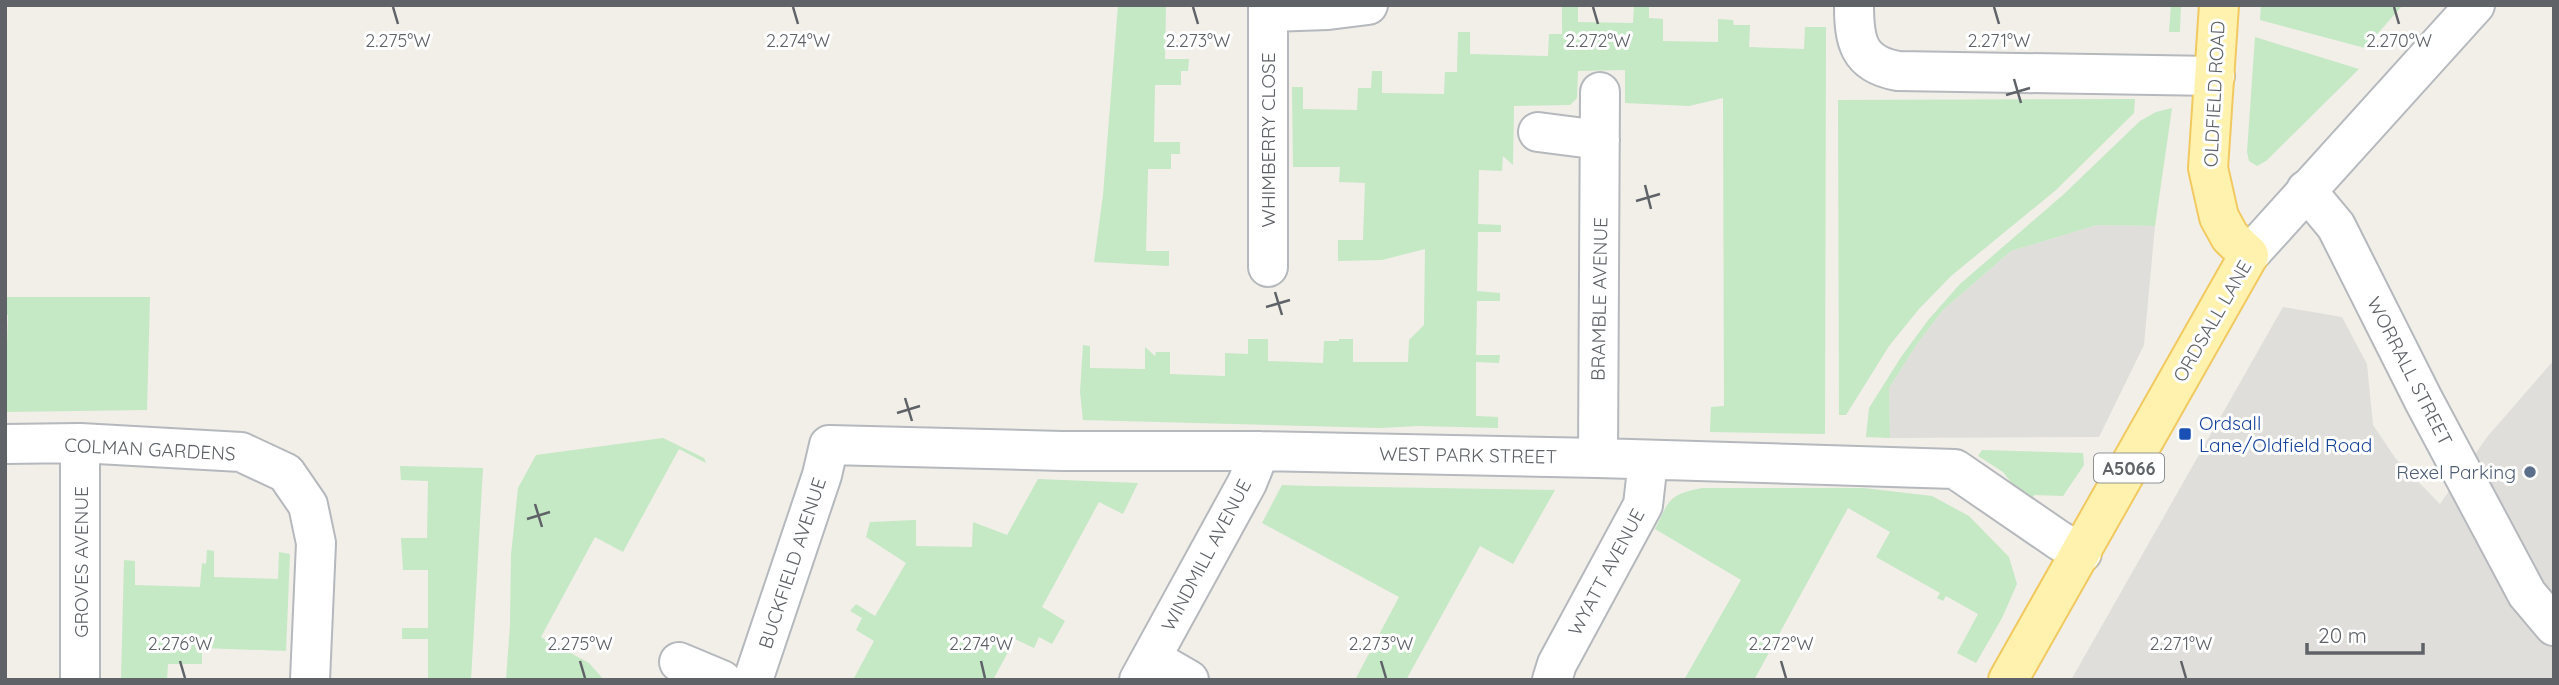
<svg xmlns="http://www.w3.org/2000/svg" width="2559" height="685" font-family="Quicksand,sans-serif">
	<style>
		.industrial { fill: #e0deda }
		.green { fill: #c5e8c5 }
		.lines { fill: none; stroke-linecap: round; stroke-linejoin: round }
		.street-casing { stroke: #b5b8bc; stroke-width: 42 }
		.secondary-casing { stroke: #b6babf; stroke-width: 42 }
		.primary-casing { stroke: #f2c960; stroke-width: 42 }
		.street { stroke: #fff; stroke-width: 38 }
		.secondary { stroke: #fff; stroke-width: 38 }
		.primary { stroke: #fff2af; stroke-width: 38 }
		.ticks { fill: none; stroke: #5f6368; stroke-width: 2.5 }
		.transit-dot { fill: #1a4fb4; stroke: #fff; stroke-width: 2.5 }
		.service-dot { fill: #5c6f8a; stroke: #fff; stroke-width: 2.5 }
		.labels { text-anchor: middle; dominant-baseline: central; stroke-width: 6; stroke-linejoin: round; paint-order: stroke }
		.shield { fill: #fff; stroke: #8f9295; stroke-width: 2 }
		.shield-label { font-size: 18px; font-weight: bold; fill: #5f6368 }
		.street-label { font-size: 19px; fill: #5f6368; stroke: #fff }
		.transit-label { font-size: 19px; fill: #164399; stroke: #fff; text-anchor: start }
		.service-label { font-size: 19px; fill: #4e5e75; stroke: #fff; text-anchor: end }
		.ticks-label { font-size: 18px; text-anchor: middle; fill: #5f6368; stroke: #fff; stroke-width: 6; stroke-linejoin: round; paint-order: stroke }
	</style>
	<rect width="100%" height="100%" fill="#f1efe8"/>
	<path class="industrial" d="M2097,225L2155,226L2144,345L2099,437L1890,438L1889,388L1917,344L1943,310L2011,251Z
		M2283,307L2342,317L2367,364L2373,425L2396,459L2440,504L2487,437L2554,360V680H2071Z"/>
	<path class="green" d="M1118,5H1166L1165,59H1189L1188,71H1181V85H1155L1154,142H1180V154H1171V169H1148L1146,251H1169V266L1094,262L1103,195Z
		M1562,5H1578V22L1633,23L1634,5H1649V18L1663,19V41L1718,42V19L1733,20L1734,25H1750L1749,47L1804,49L1805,27H1826L1825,434L1710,432L1711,407L1724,406L1723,98L1689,106L1625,103V70L1578,71L1577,98L1570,105L1514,106L1513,165L1503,156L1502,171L1479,170L1478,224L1501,225V232H1478L1477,291L1500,293V301H1477L1476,355H1500L1499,363L1476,362V416L1498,417V428L1418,426L1380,428L1083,420L1080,392L1083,345L1090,346V368L1145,369V347L1155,356L1156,352H1170V374L1225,376V353L1248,354V339H1268V361L1323,363L1324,341H1339V339H1353V362H1408L1409,340L1424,325L1425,249L1382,260L1338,261V240H1363L1365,183L1339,182L1340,167H1293L1292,87H1303V109L1357,110L1358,88H1371L1372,71H1382V93L1444,94L1445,72H1457L1458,32H1470V54L1548,56L1549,34H1562Z
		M2171,5H2181L2180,32H2169Z
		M2261,5H2394L2401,7L2365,48L2260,20Z
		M2255,37L2359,69L2266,161L2257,166L2249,161L2247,152Z
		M2135,99L2134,113L2056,190L1951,276L1919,309L1889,346L1846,415H1839L1838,100Z
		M2172,108L2155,226L2097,225L2011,251L1943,310L1917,344L1889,388L1890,438L1866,437L1869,408L1901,357L1929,319L1960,284L2064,194L2140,121L2156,112Z
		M5,297H150L147,410L5,412L8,315H5Z
		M663,438L704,458L706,463L679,449L623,552L595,537L541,637L589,663L604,680H506L510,625L511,555L518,488L536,455Z
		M1982,450L2083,453L2084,465L2063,496L2034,495L2032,499L2014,486L2003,472L1978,456Z
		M400,466L483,468L471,680H428V639H402V628H428V570H403L401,538H427L428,481L401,480Z
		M1038,479L1138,483L1123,514L1099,502L1042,607L1065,621L1052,644L1039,637L1034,648L1015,639L993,680H853L874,641L856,630L862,618L850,611L856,604L875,616L906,563L866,537L870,522L916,520V546L972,547L973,522L1007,535Z
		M1282,485L1312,486L1555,490L1513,564L1480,546L1406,680H1355L1399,597L1262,523Z
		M1702,488H1864L1932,496L1969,516L2009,557L2017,584L2002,618L1976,663L1957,653L1978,614L1946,596L1943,601L1937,598L1940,593L1876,557L1890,532L1848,508L1754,680H1684L1741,580L1655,529C1670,499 1668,495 1702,488Z
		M207,550L214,551V577L278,579L279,552L290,554L286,651L202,648V664H168L167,680H121L124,560L135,561V585L200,587L202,563L206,564Z"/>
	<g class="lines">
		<g class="street-casing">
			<path id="street" d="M1854,5C1854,41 1858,64 1898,71L2215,76
				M1268,12L1328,10L1368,5
				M1538,132L1600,140
				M2306,190L2336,226L2424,401L2527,594L2554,626
				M1268,267V5
				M5,444L80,443L241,452L286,473L308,505L316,543L310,680
				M1598,458L1600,92
				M1151,658L1189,680
				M679,662L722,680
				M80,680V443
				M753,680L822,475L829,445L1062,451H1260L1598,458L1955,469L2060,541L2082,553
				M1139,680L1247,483L1260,451
				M1552,680L1557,664L1643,505L1648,461"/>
		</g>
		<g class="secondary-casing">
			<path id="secondary" d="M2249,255L2475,5"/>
		</g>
		<g class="primary-casing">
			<path id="primary" d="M2008,680L2249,255L2230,237L2219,217L2208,168L2219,5"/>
		</g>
		<use href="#street" class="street"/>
		<use href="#secondary" class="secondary"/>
		<use href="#primary" class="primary"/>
	</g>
	<path class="ticks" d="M393,7L398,24M793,7L798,24M1193,7L1198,24M1593,7L1598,24M1994,7L1999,24M2394,7L2399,24M2014,79L2021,103M2006,95L2030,88M1645,185L1651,209M1636,201L1660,194M1275,292L1282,315M1266,307L1290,300M905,398L912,421M897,413L920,406M535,504L542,527M527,519L550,512M180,661L185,678M580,661L585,678M981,661L985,678M1381,661L1386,678M1781,661L1786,678M2181,661L2186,678"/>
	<rect class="transit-dot" x="2178" y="427" width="14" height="14" rx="3.5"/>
	<circle class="service-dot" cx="2530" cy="472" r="7"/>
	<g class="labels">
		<rect class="shield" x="2094" y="453.5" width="70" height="29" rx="5"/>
		<g class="shield-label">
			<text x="2129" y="468">A5066</text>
		</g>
		<g class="street-label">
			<text transform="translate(2214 94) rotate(-87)">OLDFIELD ROAD</text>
			<text transform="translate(1268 140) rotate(-90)">WHIMBERRY CLOSE</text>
			<text transform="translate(1599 299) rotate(-89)">BRAMBLE AVENUE</text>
			<text transform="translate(2212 321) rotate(-60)">ORDSALL LANE</text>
			<text transform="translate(2410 371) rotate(63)">WORRALL STREET</text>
			<text transform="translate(150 449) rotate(3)">COLMAN GARDENS</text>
			<text transform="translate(1468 455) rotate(1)">WEST PARK STREET</text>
			<text transform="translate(1206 555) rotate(-62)">WINDMILL AVENUE</text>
			<text transform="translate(81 562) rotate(-90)">GROVES AVENUE</text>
			<text transform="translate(792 563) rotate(-72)">BUCKFIELD AVENUE</text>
			<text transform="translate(1606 572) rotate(-62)">WYATT AVENUE</text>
		</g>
		<g class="transit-label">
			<text x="2199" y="423">Ordsall<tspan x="2199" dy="22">Lane/Oldfield Road</tspan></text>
		</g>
		<g class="service-label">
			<text x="2516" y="472">Rexel Parking</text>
		</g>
	</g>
	<g class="ticks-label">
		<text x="398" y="47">2.275°W</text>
		<text x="798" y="47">2.274°W</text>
		<text x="1198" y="47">2.273°W</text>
		<text x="1598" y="47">2.272°W</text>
		<text x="1999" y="47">2.271°W</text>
		<text x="2399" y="47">2.270°W</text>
		<text x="180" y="650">2.276°W</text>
		<text x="580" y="650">2.275°W</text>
		<text x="981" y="650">2.274°W</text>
		<text x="1381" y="650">2.273°W</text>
		<text x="1781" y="650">2.272°W</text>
		<text x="2181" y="650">2.271°W</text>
	</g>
	<rect width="2559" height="685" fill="none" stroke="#5f6368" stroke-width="14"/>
	<path d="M2307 643v10h116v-10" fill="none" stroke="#5f6368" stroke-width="3.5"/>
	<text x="2318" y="643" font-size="21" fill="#5f6368" stroke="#ffffff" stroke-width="5" paint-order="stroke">20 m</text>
</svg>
